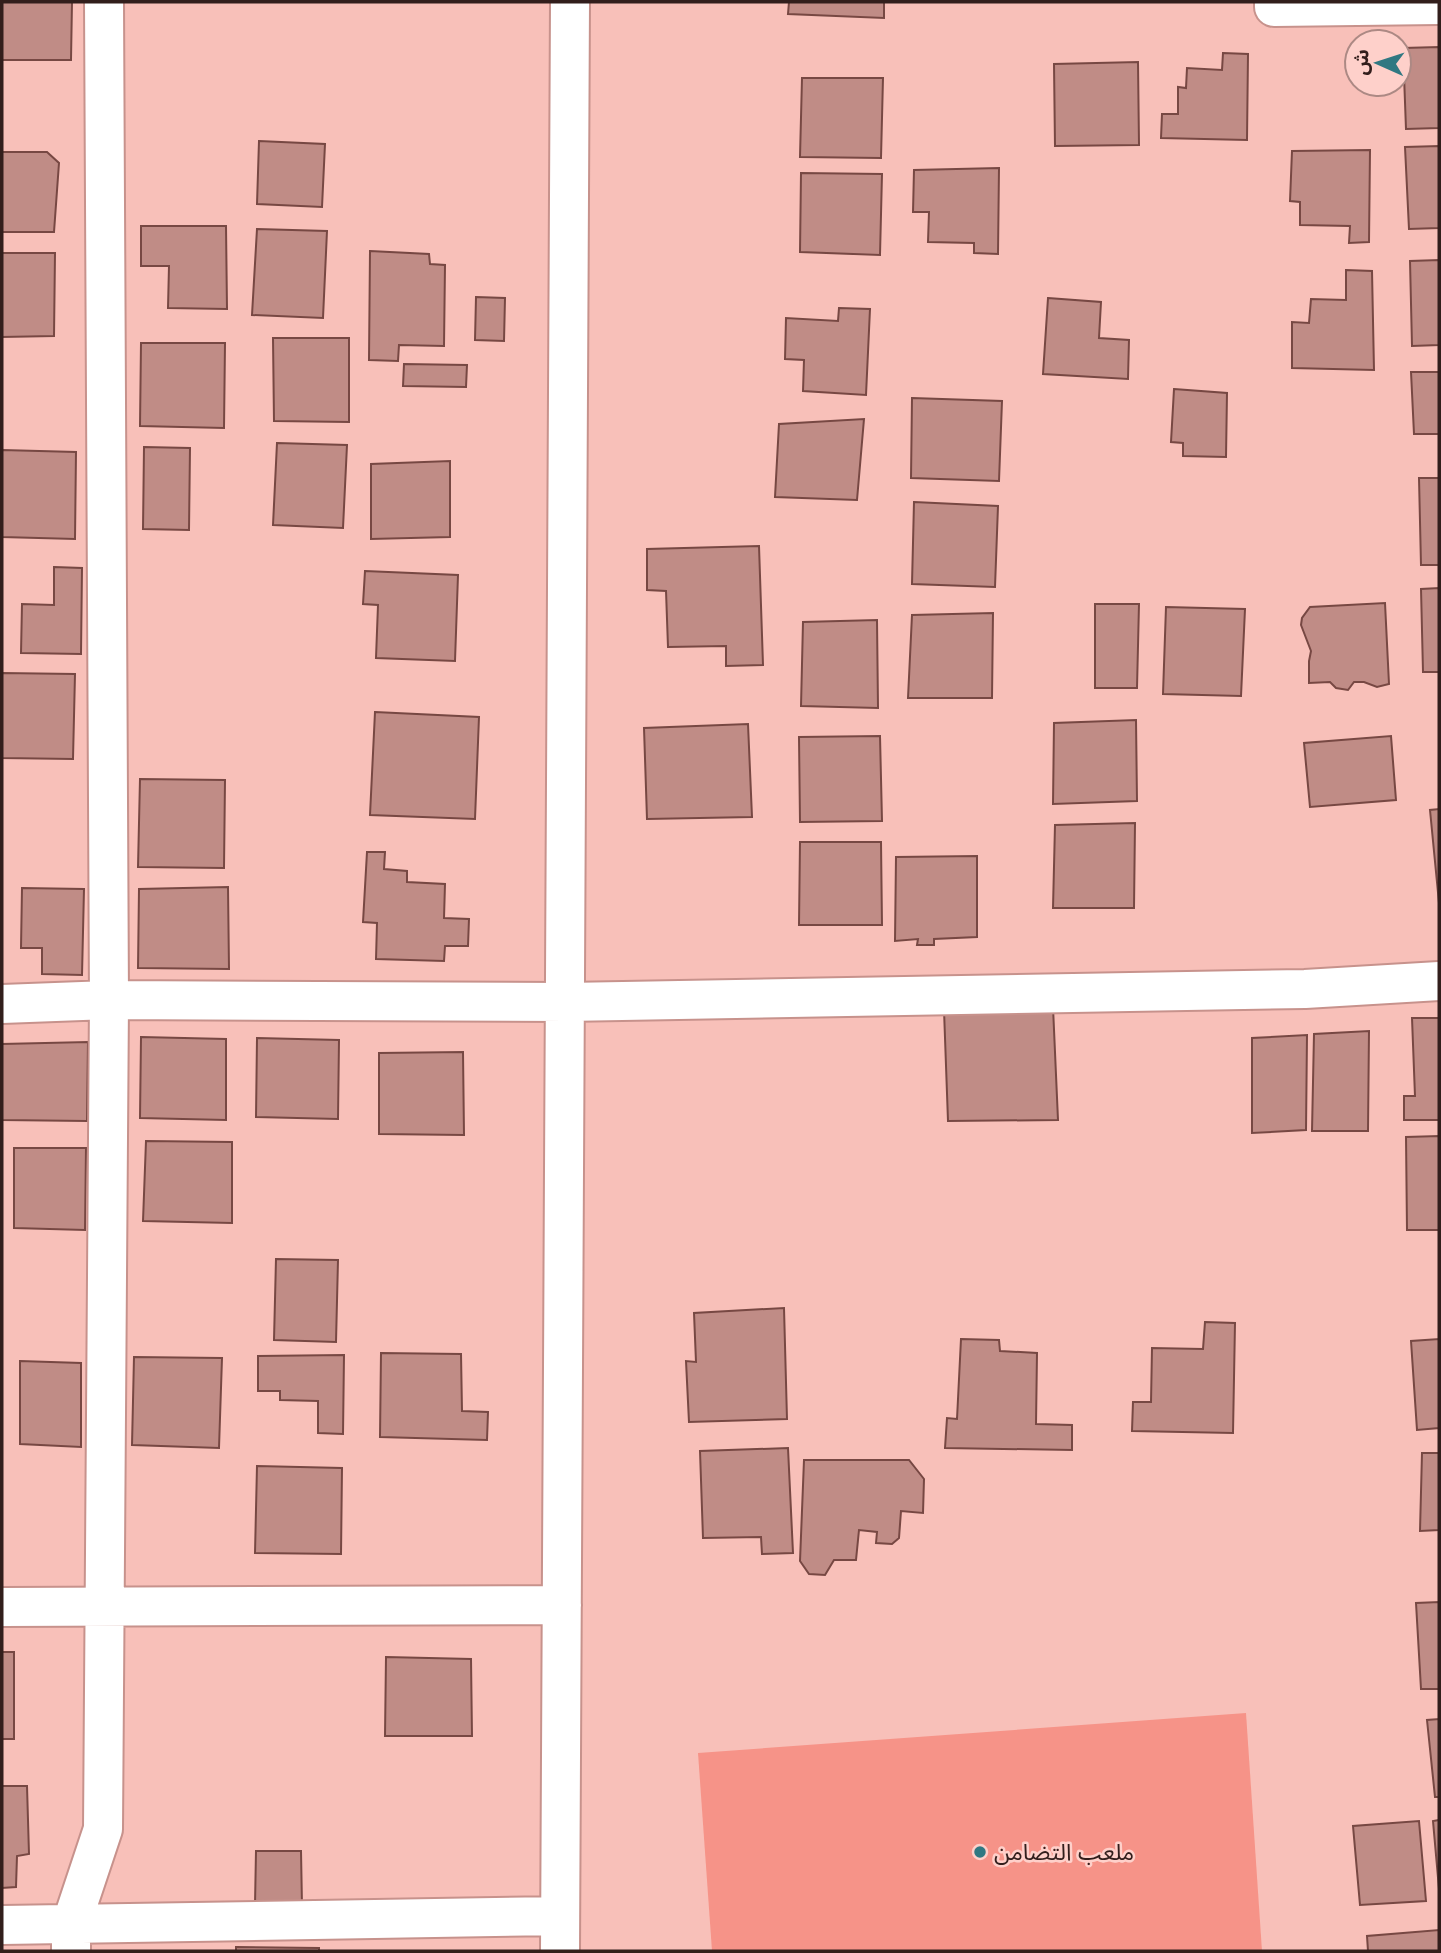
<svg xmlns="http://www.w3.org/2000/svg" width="1441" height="1953" font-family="'Libre Baskerville','Noto Sans Arabic',serif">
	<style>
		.green { fill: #f69388 }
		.building { fill: #c08c86; stroke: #774843; stroke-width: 2 }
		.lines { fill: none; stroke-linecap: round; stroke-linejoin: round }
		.minor-casing { stroke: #c7928c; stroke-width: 42 }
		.minor { stroke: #fff; stroke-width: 38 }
		.poi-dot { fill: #307882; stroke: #fed0ca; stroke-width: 2.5 }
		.labels { text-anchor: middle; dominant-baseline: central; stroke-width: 5; stroke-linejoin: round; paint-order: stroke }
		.poi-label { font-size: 23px; fill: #321e1c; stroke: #fed0ca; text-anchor: start }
	</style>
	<rect width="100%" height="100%" fill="#f8c0b9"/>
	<path class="green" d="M1246,1713L1262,1951H712L698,1753Z"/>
	<path class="building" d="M2,2H72L71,60H2Z
		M789,2H884V18L788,14Z
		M1439,47V128L1406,129L1403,48Z
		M1223,53L1248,54L1247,140L1161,138L1162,114H1178V87L1186,88L1187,68L1222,70Z
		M1138,62L1139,145L1055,146L1054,64Z
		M802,78H883L881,158L800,157Z
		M259,141L325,144L322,207L257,204Z
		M1439,146V228L1409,229L1405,147Z
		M1370,150L1369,242L1349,243L1350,226L1300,225V202L1290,201L1292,151Z
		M2,152H47L59,163L54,232H2Z
		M999,168L998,254L974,253V243L928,242L929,212H913L914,170Z
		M801,173L882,174L880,255L800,252Z
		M141,226H226L227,309L168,308L169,266H141Z
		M257,229L327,231L323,318L252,315Z
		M370,251L429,254L430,264L445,265L444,346L399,345L398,361L369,360Z
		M2,253H55L54,336L2,337Z
		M1439,260V345L1412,346L1410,261Z
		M1346,270L1372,271L1374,370L1292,368V322L1309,323L1311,299L1346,300Z
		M476,297L505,298L504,341L475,340Z
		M1048,298L1101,302L1099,338L1129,340L1128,379L1043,374Z
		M839,308L870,309L866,395L803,391L804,360L785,359L786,318L838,321Z
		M273,338H349V422L274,421Z
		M141,343H225L224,428L140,426Z
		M404,364L467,365L466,387L403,386Z
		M1411,372H1439V434H1414Z
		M1174,389L1227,393L1226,457L1183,456V443L1171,442Z
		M912,398L1002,401L999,481L911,478Z
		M864,419L857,500L775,497L779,424Z
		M277,443L347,445L343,528L273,525Z
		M144,447L190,448L189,530L143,529Z
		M2,450L76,452L75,539L2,537Z
		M450,461V537L371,539V464Z
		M1419,478H1439V565H1421Z
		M914,502L998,506L995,587L912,584Z
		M759,546L763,665L726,666V646L668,647L666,591L647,590V549Z
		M54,567L82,568L81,654L21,653L22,604L54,605Z
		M365,571L458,575L455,661L376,658L378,605L363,604Z
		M1439,588V672H1423L1421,589Z
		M1385,603L1389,684L1377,687L1364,682H1354L1348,690L1336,688L1330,682L1309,683V661L1311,651L1301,625L1302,618L1310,607Z
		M1095,604H1139L1137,688H1095Z
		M1166,607L1245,609L1241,696L1163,694Z
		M993,613L992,698H908L912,615Z
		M877,620L878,708L801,706L803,622Z
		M2,673L75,674L73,759L2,758Z
		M375,712L479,717L475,819L370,815Z
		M1136,720L1137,801L1053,804L1054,723Z
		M748,724L752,817L647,819L644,728Z
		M880,736L882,821L800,822L799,737Z
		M1391,736L1396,800L1310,807L1304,743Z
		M140,779L225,780L224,868L138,867Z
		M1439,809V903L1430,810Z
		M1135,823L1134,908H1053L1055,825Z
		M800,842H881L882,925H799Z
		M367,852H385L384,869L407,871V882L445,884L444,918L469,919L468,946H445L444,961L376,959L377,923L363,922Z
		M977,856V937L934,939V945H917L918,939L895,941L896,857Z
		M228,887L229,969L138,968L139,889Z
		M22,888L84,889L82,975L42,974V948H21Z
		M1053,1007L1058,1120L948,1121L944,1010Z
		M1412,1018H1439V1120H1404V1096H1415Z
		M1369,1031L1368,1131H1312L1314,1034Z
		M1307,1035L1306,1130L1252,1133V1038Z
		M141,1037L226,1039V1120L140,1118Z
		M257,1038L339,1040L338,1119L256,1117Z
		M88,1042L87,1121L2,1120V1044Z
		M463,1052L464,1135L379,1134V1053Z
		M1439,1136V1230H1407L1406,1137Z
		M146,1141L232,1142V1223L143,1221Z
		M14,1148H86L85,1230L14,1228Z
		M276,1259L338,1260L336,1342L274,1340Z
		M784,1308L787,1419L689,1422L686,1361L696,1362L694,1313Z
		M1205,1322L1235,1323L1233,1433L1132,1431L1133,1402H1151L1152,1348L1203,1349Z
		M961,1339L999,1340L1000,1351L1037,1353L1036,1424L1072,1425V1450L945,1448L947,1418L957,1419Z
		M1439,1339V1428L1417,1430L1411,1341Z
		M381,1353L461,1354L462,1411L488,1412L487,1440L380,1437Z
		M344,1355L343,1434L318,1433V1401L280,1400V1391H258V1356Z
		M134,1357L222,1358L219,1448L132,1445Z
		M20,1361L81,1363V1447L20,1444Z
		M788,1448L793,1553L762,1554L761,1537L703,1538L700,1451Z
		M1422,1453H1439V1530L1420,1531Z
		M804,1460H909L924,1479L923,1513L901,1511L899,1538L892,1544L876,1543L877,1532L859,1530L856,1560H834L825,1575L809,1574L800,1561Z
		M257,1466L342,1468L341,1554L255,1553Z
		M1439,1602V1689H1421L1416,1603Z
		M2,1652H14V1739H2Z
		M386,1657L471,1659L472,1736H385Z
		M1439,1719V1797H1435L1427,1720Z
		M2,1786H27L29,1854L17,1856L16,1887L2,1888Z
		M1439,1820V1889L1433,1821Z
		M1419,1821L1426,1901L1360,1905L1353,1826Z
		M256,1851H301L302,1906L255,1905Z
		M1439,1930V1951H1368L1367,1936Z
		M236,1947L319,1948V1951H236Z"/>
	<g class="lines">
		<g class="minor-casing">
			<path id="minor" d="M1274,2V7L1439,5
				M2,1004L109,1000L566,1002L1305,989L1439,981
				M2,1607L562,1605
				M2,1925L560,1916
				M71,1951V1925L103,1829L109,1000L104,2
				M560,1951L570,2"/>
		</g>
		<use href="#minor" class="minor"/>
	</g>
	<circle class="poi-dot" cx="980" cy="1852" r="7"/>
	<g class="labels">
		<g class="poi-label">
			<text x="994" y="1852">ملعب التضامن</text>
		</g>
	</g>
	<rect width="1441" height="1953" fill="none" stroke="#321e1c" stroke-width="7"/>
	<g transform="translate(1378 63) rotate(273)"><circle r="33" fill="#fed0ca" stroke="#ac8984" stroke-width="2"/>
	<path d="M0-5L12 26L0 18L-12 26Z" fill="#307882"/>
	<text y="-10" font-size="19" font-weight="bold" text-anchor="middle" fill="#321e1c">ش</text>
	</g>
</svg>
